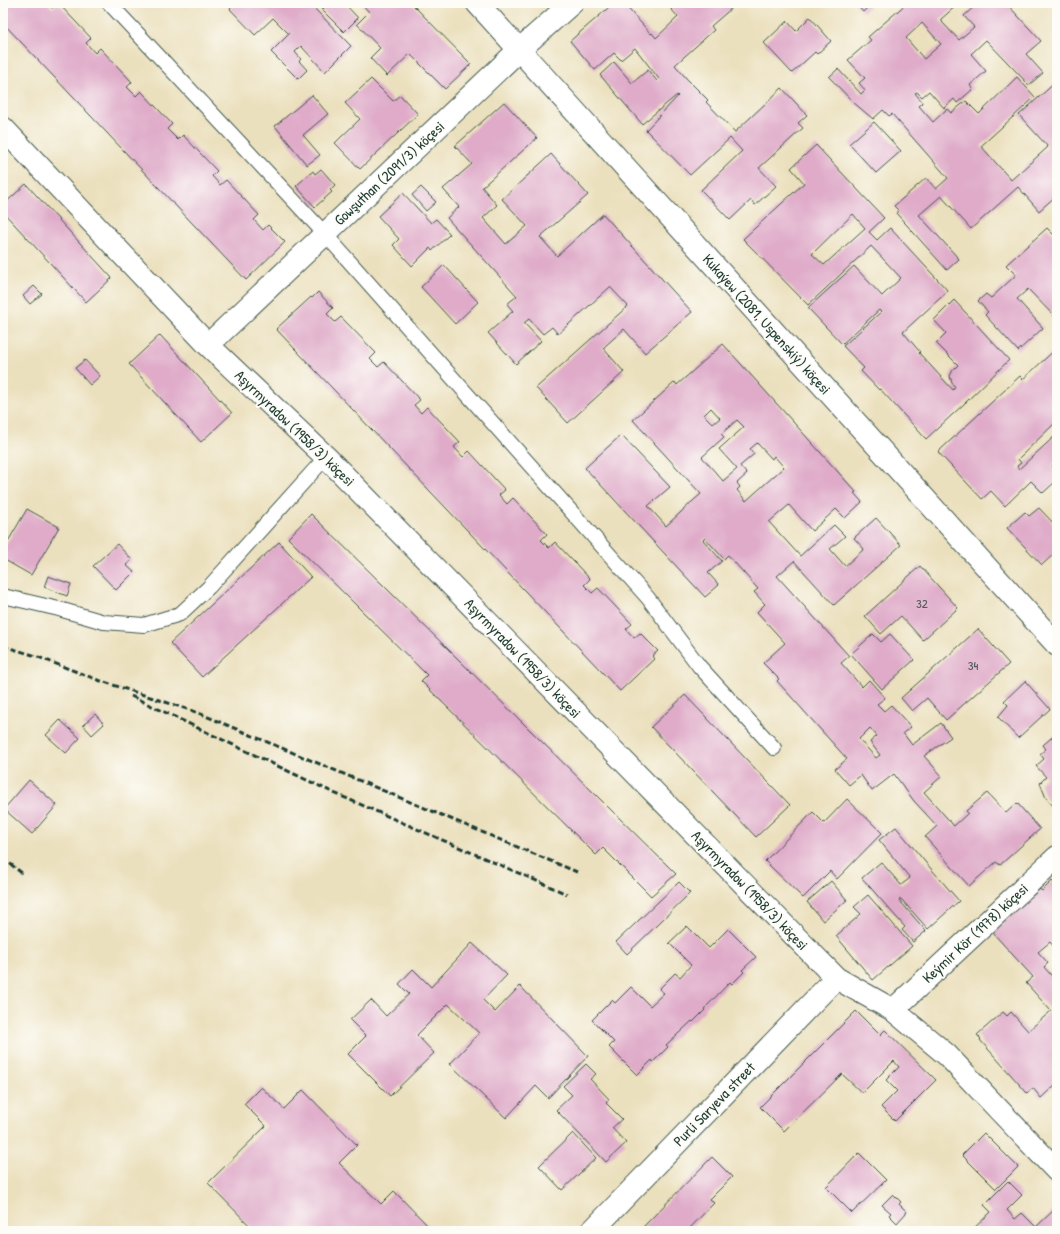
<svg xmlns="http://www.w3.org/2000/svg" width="1060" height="1234" font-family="'Patrick Hand',sans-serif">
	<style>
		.building { fill: #dfabc9; fill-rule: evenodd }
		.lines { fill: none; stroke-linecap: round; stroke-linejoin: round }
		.lane-casing { stroke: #3e5549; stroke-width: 16 }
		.street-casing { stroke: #3e5549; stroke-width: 24 }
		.lane { stroke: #fff; stroke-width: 14 }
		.street { stroke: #fff; stroke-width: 22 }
		.rail { stroke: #1f3d34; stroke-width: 3; stroke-dasharray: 6 3; stroke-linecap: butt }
		.labels { text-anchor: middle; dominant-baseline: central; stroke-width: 4; stroke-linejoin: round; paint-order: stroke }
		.number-label { font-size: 13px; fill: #4f5859 }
		.street-label { font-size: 15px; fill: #1f3d34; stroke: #fdfcf7 }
	</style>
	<rect width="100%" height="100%" fill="#fdfcf7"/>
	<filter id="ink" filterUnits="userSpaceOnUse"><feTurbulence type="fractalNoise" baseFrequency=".025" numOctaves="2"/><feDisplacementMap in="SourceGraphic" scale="8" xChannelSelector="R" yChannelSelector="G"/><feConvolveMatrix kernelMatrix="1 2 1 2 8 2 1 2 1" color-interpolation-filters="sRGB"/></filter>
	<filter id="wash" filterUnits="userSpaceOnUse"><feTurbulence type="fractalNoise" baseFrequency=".012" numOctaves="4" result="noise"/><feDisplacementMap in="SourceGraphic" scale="16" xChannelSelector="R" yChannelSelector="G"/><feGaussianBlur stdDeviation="0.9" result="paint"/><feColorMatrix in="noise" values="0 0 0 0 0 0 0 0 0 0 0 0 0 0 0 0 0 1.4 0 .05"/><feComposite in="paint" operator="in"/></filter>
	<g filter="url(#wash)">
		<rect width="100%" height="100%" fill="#ebe0bd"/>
		<g id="blocks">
			<path class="building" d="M3,3H48L52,8L58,3L91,38L86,43L95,53L100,48L132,82L127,87L136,96L141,91L172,124L167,129L178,140L183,135L217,171L212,176L220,185L226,180L259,215L254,220L263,230L268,225L285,242L246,280L3,23Z
				M235,3H309L351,46L325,72L301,46L295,52L301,59L299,61L307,70L298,79L271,52L289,34L273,18L255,35L230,9Z
				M329,3H344L358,18L344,32L322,10Z
				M361,3H411L471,64L445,89L410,54L387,76L370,58L380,48L357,24L369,12Z
				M614,3H623L651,34L652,33L656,38L678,17L666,3H729L733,7L711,26L714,30L675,65L687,79L708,100L706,102L735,132L782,88L807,115L798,123L803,128L759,168L776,186L755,205L751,200L730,220L701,190L742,151L730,138L690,175L646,130L678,96L677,95L642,124L600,75L614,62L632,83L648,70L657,81L659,79L635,48L621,60L614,53L595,70L570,41Z
				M855,3H872L863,12Z
				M907,3H955L957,5L940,20L959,40L974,27L964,16L978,3H1006L1041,41L1026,54L1043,73L1029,85L986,40L971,54L986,71L970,85L973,89L957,103L954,99L944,108L929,91L922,97L917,92L915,93L923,103L919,106L933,122L947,109L951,113L966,101L979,114L1017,77L1035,97L981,146L1011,180L1048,147L1019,115L1057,81V195L1039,211L1018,187L971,229L941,196L919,215L959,259L947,270L896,213L899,211L894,206L926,178L936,189L948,178L892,114L889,116L883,110L873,119L853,102L829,77L838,69L861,94L865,90L859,83L865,78L848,60L871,40L868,37ZM922,23L941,44L924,59L906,38Z
				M810,17L831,41L817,54L815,52L792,73L764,43L787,21L796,31Z
				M371,79L393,101L400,95L418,114L360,169L335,143L360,119L345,103Z
				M312,95L328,114L303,135L320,155L307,165L275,126Z
				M504,102L537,138L482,187L497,205L483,218L506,244L527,226L502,199L551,154L588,195L540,237L557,256L603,214L692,312L645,353L624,329L603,348L624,372L568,423L536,388L628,306L610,287L558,334L552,327L543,334L529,319L524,323L541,341L516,364L488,333L513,311L507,304L517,296L447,218L459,207L443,189L472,164L455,146Z
				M874,122L901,151L876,173L849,144Z
				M816,145L884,218L869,232L877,240L890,228L948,291L903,332L920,352L919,353L953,390L955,387L952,383L950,376L953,370L958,365L936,343L946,333L934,320L954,300L1009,360L965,403L926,439L880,389L879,390L861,371L864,368L843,346L881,312L879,310L842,344L808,308L854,266L882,296L901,278L871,246L808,305L743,239L804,183L791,168ZM853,214L865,228L824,265L812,254Z
				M321,169L335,185L330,190L332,192L315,207L296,186L313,171L315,174Z
				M26,184L112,278L86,302L3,212V205Z
				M421,187L436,202L426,211L412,195Z
				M403,193L431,223L436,219L450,234L432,251L430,248L412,266L393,245L399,239L378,216Z
				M1047,228L1057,238V314L1054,316L1028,289L1017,299L1043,328L1018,351L985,315L988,312L978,301L986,294L991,298L1016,275L1006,265Z
				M444,265L478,302L455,324L421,287Z
				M34,286L42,294L30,304L23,296Z
				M318,292L333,308L327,314L335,322L341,317L376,353L370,359L378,367L384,362L420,400L414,405L421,413L427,407L460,442L454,447L463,457L469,451L505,490L499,495L507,504L513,498L547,534L541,540L549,548L555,542L590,579L584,585L592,593L598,588L632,624L626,629L634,638L640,633L658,651L652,656L654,659L620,691L276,329L311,297L312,298Z
				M160,335L232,413L201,442L129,364Z
				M723,344L856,492L854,493L862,502L845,518L836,509L812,531L789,505L769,522L800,556L834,525L845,536L830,549L845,566L864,549L854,538L876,518L901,545L834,605L794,561L777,576L849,656L841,663L862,687L869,680L885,698L877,704L884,711L891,705L911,727L903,733L912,745L941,723L951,737L924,756L942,776L924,792L954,826L968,813L966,811L987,793L1006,813L1017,803L1040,829L1000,865L996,862L969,886L925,837L937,826L914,801L894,774L872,791L861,775L849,785L835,769L847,759L777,681L779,679L763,663L785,643L757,612L765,604L754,592L758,589L728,555L724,559L705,538L703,540L722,561L708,573L719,585L705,597L585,468L621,435L670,487L648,506L666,526L694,500L701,494L633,420L675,382L677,385ZM711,408L720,418L713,424L704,415ZM737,420L744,427L719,449L737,469L723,481L702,457L724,437L721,434ZM757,443L772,459L774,456L784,467L746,501L737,490L740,487L737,483L747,474L740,466L754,454L750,449ZM870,728L877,736L870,742L880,755L876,758L859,739Z
				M1057,348V421L1018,459L1021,463L1017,466L1019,469L1057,434V461L1052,466L1057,471V480L1043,493L1031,481L1005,506L991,491L982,499L938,452L1020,376L1023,379Z
				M85,360L100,376L90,385L75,368Z
				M1039,508L1057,527V551L1042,565L1007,528L1025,512L1029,516Z
				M27,509L59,527L31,575L3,559V550Z
				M311,514L676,874L651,896L603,848L596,855L421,681L427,675L288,538Z
				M279,542L311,577L202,677L170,643Z
				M117,544L132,560L126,565L134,572L116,590L93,566Z
				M920,566L958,608L923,640L901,616L881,634L865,616Z
				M48,576L71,584L67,596L44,587Z
				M978,629L1009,664L946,720L927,698L912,711L901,698Z
				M873,634L881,642L890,634L914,660L882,689L851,654Z
				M1025,681L1050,709L1018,738L998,717L1008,705L1004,701Z
				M685,695L790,805L756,837L651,727Z
				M95,714L104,724L92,735L83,725Z
				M60,720L80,738L66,753L46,735Z
				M1057,733V810L1046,798L1040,783L1046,777L1036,766L1044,759L1040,754L1046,749L1043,745Z
				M29,780L57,805L32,834L4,809Z
				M847,799L882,833L837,879L830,871L803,898L765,861L813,812L824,823Z
				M896,827L926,863L959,901L928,929L901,899L899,900L926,931L913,942L902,930L905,927L862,878L881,862L901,885L910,878L879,840Z
				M831,881L847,900L823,921L807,902Z
				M1052,881L1055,884L1057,882V950L1050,942L1038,952L1048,963L1044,967L1057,982V1083L1041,1098L1033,1088L1027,1093L980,1040L981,1039L977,1035L1003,1012L1007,1016L1011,1012L1028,1031L1051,1011L1026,983L1033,977L992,932L1040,889L1042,891Z
				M679,882L690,893L627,954L616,942Z
				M868,895L912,946L873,980L836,936L861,914L854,907Z
				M687,926L709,948L728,929L756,957L742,970L744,972L732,984L730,982L704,1009L705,1010L693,1022L692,1021L666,1045L668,1047L653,1062L652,1060L637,1075L609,1047L614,1042L592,1020L612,1000L615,1003L631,987L650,1006L664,993L659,989L675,973L680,977L691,965L669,943Z
				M472,943L507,975L483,1000L495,1012L520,986L588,1056L548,1098L536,1086L506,1118L450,1064L479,1033L448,1004L417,1035L434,1053L390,1096L348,1054L366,1036L350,1020L371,1000L386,1016L409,994L399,984L413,969L431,987Z
				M856,1011L880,1035L885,1030L936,1080L895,1121L881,1107L897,1091L886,1080L899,1067L894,1061L862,1093L842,1074L784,1131L760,1107Z
				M586,1064L596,1074L590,1079L609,1099L606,1103L622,1119L612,1128L626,1143L606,1162L556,1110L572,1095L563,1086Z
				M261,1087L284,1109L303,1090L357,1145L339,1163L381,1204L394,1191L433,1231H255L208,1183L266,1126L244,1104Z
				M573,1133L596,1158L562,1190L539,1166Z
				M984,1133L1018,1167L996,1189L962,1155Z
				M859,1153L886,1180L852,1213L826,1187Z
				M712,1157L732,1177L710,1199L714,1203L687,1231H639Z
				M1008,1181L1022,1195L1007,1210L1015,1219L1022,1213L1036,1227L1057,1207V1231L972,1230L991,1212L984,1205Z
				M893,1194L901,1202L899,1204L907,1212L897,1223L889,1215L891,1213L882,1205Z
				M888,1226L893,1231H883Z"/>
		</g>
	</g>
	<g filter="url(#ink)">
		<use href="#blocks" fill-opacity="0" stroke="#3e5549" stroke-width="1"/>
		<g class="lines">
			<g class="lane-casing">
				<path id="lane" d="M109,3L325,234L648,598L699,666L774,748
					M3,596L59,609L104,622L144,625L180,614L209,587L326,457"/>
			</g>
			<g class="street-casing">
				<path id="street" d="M477,3L1057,645
					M3,128L208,345L326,457L836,978L893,1010L947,1055L1057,1171
					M208,345L520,49L572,3
					M893,1010L1057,857
					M592,1231L836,978"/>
			</g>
			<use href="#lane" class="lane"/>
			<use href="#street" class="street"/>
			<path class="rail" d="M3,646L33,655L98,680L196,712L577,872
				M131,696L334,793L567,894
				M3,858L23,874"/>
		</g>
	</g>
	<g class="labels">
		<g class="number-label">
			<text x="922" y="603">32</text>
			<text x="973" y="665">34</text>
		</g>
		<g class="street-label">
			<text transform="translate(389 173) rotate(-43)">Gowşuthan (2091/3) köçesi</text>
			<text transform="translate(767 324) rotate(48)">Kukaýew (2081, Uspenskiý) köçesi</text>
			<text transform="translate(295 428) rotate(44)">Aşyrmyradow (1958/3) köçesi</text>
			<text transform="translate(523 658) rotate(46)">Aşyrmyradow (1958/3) köçesi</text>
			<text transform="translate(750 890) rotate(46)">Aşyrmyradow (1958/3) köçesi</text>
			<text transform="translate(975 933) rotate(-43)">Keýmir Kör (1978) köçesi</text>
			<text transform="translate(714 1104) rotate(-46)">Purli Saryeva street</text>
		</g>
	</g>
	<rect width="1060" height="1234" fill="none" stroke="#fdfcf7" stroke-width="16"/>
</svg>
